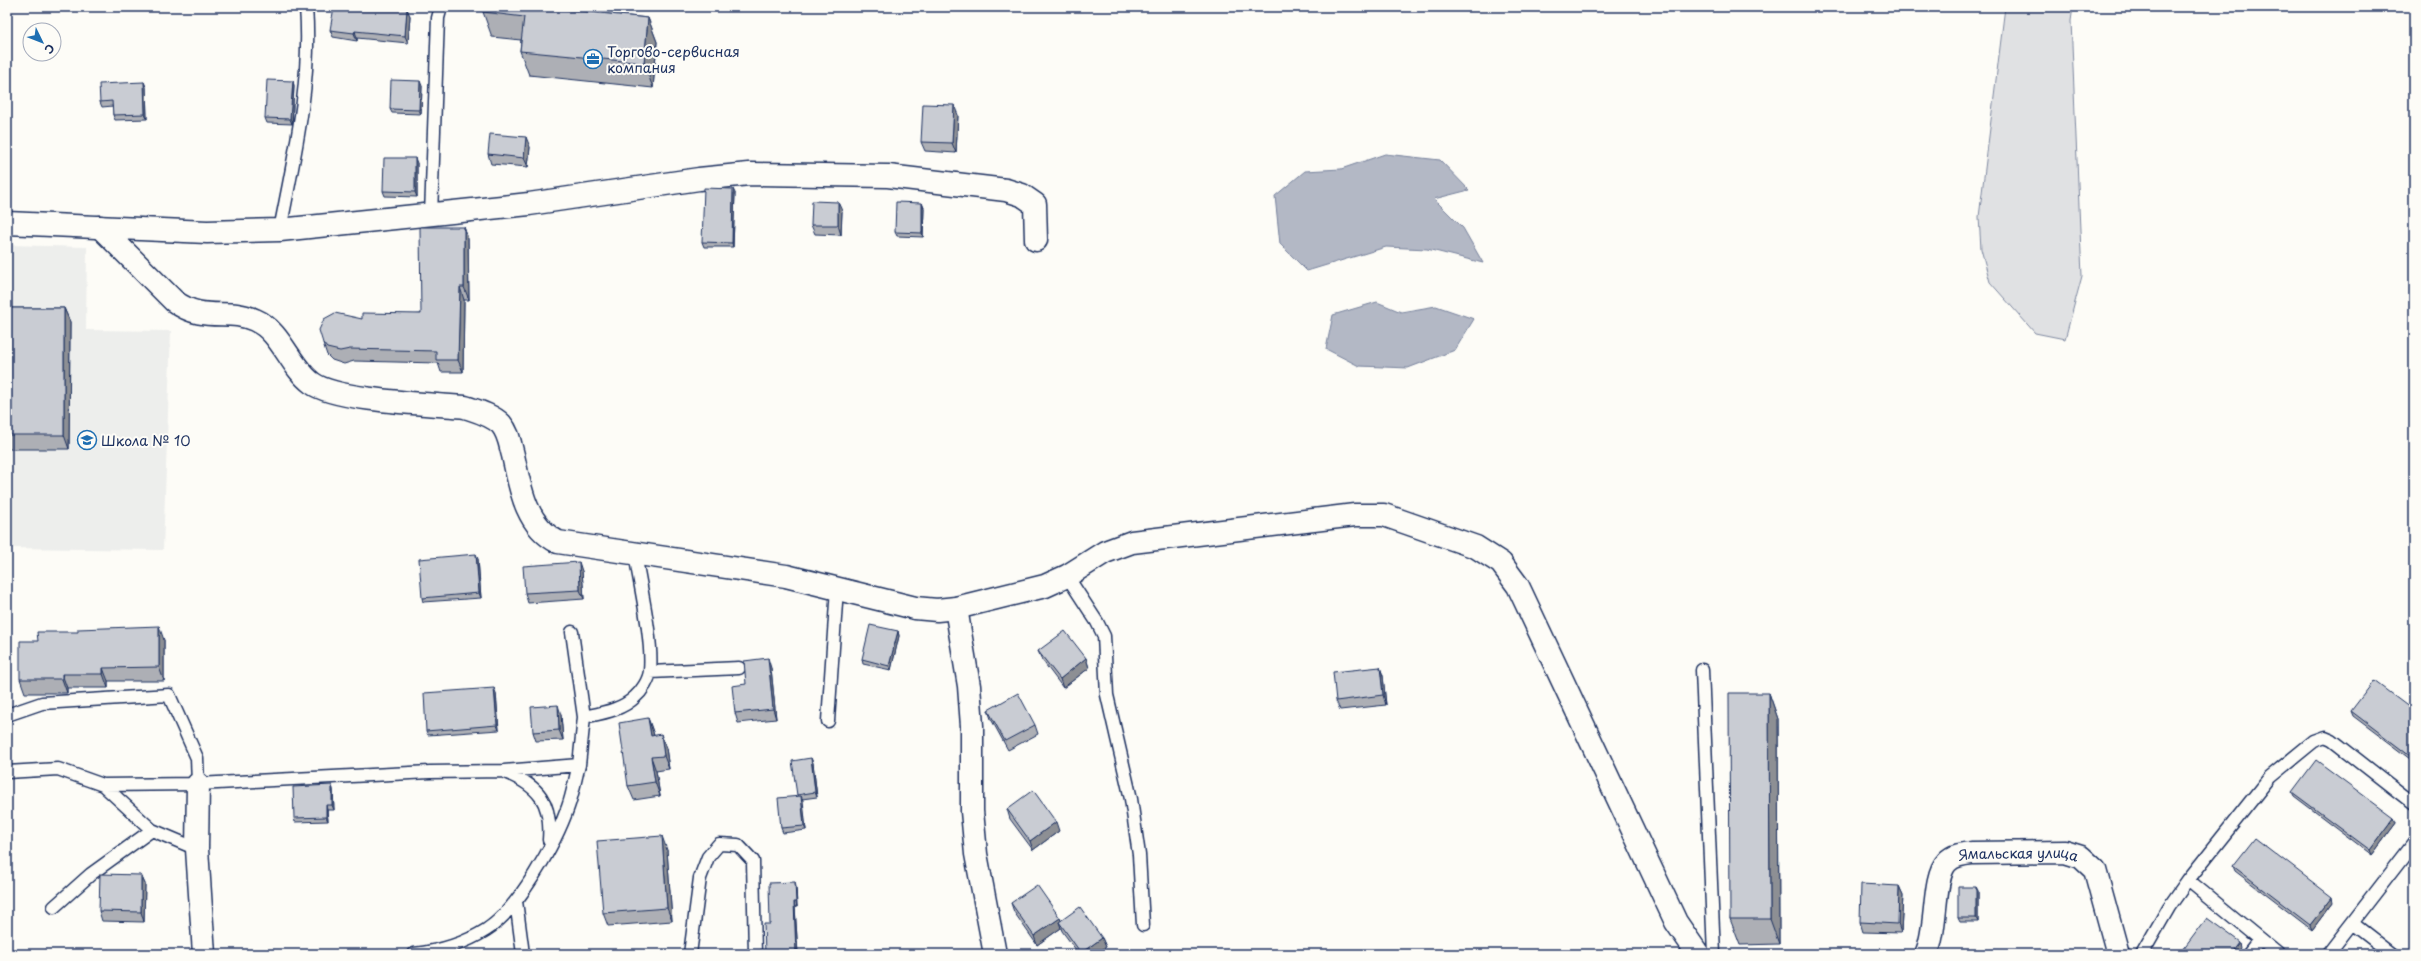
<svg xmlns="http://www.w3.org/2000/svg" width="2421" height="961" font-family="'Playpen Sans',sans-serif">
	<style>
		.built { fill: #edeeec }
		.green { fill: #e0e1e3; stroke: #7e88a0 }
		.water { fill: #b3b8c5; stroke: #76819c }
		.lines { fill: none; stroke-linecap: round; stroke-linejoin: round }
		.service-casing { stroke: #1b2f5e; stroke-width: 15 }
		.minor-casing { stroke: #1b2f5e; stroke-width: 25 }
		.service { stroke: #fdfcf7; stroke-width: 12 }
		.minor { stroke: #fdfcf7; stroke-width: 22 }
		.wall { fill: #adafb5; stroke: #1b2f5e }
		.shaded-wall { fill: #8d8f94; stroke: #1b2f5e }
		.building { fill: #c9ccd3; stroke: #1b2f5e }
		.labels { text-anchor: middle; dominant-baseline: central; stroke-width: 4; stroke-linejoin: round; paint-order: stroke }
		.poi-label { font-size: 14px; fill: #1b2f5e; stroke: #fdfcf7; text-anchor: start }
		.street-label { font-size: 14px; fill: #1b2f5e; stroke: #fdfcf7 }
	</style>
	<rect width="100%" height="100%" fill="#fdfcf7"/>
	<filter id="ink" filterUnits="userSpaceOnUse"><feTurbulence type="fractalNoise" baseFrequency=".025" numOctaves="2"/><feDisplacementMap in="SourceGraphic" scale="8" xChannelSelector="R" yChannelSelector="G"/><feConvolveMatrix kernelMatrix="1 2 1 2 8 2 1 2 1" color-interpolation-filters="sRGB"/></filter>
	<g filter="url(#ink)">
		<path class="built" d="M7,245L87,247L86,330L171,331L163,550L7,548Z"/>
		<path class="green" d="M2005,7H2073L2071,21L2082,276L2065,339L2035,333L1990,282L1981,249L1979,217Z"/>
		<path class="water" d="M1385,154L1440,160L1469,190L1434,199L1463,228L1483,263L1427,249L1386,247L1307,271L1280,244L1275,196L1305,171L1341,169Z
			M1377,302L1401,312L1436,306L1474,319L1455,350L1408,368L1359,366L1326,349L1333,315Z"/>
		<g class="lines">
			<g class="service-casing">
				<path id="service" d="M431,215L438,18L441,7
					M280,230C294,157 312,82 306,7
					M1067,576L1097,622L1104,636L1107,695L1131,799L1139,855L1143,925
					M572,632L584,717
					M1702,670L1714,954
					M650,672L739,668
					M7,715L42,703L169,695L197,758L198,784
					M828,721L837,588
					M579,765L584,717C602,713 622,710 635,697C642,691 649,680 650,671C653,639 640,586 635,553
					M7,772L58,769L103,785L198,784L430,772L504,771L579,765C575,779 573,793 568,807C556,842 518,910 486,930C464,944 440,951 414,954
					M505,772C539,786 552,802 549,840
					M103,785L152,830L197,849
					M2188,880L2278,954
					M516,901L523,954
					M54,907L91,874L152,830
					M2352,923L2392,954
					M690,954L700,878L708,857L719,844L738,845L753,861L755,954
					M2142,954L2169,907L2188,880L2270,777L2314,741L2325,737L2332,740L2414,804
					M2249,954L2260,940
					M2328,954L2414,843"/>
			</g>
			<g class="minor-casing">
				<g id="minor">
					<path d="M7,223L207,232L280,230L529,204L699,179L749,174L888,176L1006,190L1022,195L1035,204L1036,240"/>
					<path d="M100,227L174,301C205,324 227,307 255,320C281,331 290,367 312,383C336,401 431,404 465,407C477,411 492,415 501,424C509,433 510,445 513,455C520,488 526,526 558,542L786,576L915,608L937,610L956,608L1045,586L1067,576L1105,552L1132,542L1355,515H1384L1476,547L1501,563L1518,586L1676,922L1698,954"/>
					<path d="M956,608L969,686L972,726V811L976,854L995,954"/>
					<path d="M198,784L197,849L204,954"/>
					<path id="s1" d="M1926,954C1938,930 1932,877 1947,862C1953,855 1963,854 1972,853L2065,852L2081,857L2095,870L2118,954"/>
				</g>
			</g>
			<use href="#service" class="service"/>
			<use href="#minor" class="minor"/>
		</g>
		<path class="wall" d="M483,7H573V10L648,18L657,42L653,88L529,75L520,51L521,40L492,37L483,12Z
			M407,9L410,16L408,43L357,38V41L333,37L330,30Z
			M293,81L294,86L292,124L267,123L265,118Z
			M144,82L146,87L147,119L115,120L113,115V106L102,107L100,102Z
			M422,86L421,114L392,113L390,109Z
			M958,115L956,153L925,151L921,142Z
			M530,147L528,167L491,164L488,154Z
			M417,163V197L385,196L383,191Z
			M735,193L733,247H704L702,242Z
			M922,203L924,208L923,237L897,236L895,232Z
			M842,211L841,235L815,234L811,225Z
			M464,227L468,239L469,300H464L463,372H441L438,363L354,361L344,364L332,360L327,355L323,343L362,319L421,314Z
			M7,308H64L70,322L69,449H7Z
			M478,559L481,598L423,602L422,598Z
			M582,571L584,599L528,603L525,593Z
			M898,631L899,636L891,670L863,664L862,659Z
			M164,640V681H108V688H67V693H25L20,679Z
			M1038,651L1086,658L1089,668L1063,688L1042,660Z
			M1380,667L1383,676L1386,705L1340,710L1336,701Z
			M771,668L776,719L738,723L735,713L746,684Z
			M496,693L499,730L428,735L426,731Z
			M1769,693L1778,719L1779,944L1740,945L1730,919Z
			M988,710L1035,725L1038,734L1008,750L991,719Z
			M2351,711H2414V762L2353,716Z
			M561,715L563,740L536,741L533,732Z
			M648,718L653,732L654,735L666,748L669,769L656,771L660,796L634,800L628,786Z
			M811,758L813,763L817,797L802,799L806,830L783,833L781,828L797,796V795Z
			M332,785L333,790L334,810H327L328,821L295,822L294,818Z
			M2292,792L2394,818L2396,823L2372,855L2294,796Z
			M1007,809L1059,831L1033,850L1010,819Z
			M667,850L672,921L608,926L603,913Z
			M2233,866L2333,902L2312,930L2235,871Z
			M141,875L145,884L144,922L102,921L99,911Z
			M1899,886L1903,895L1901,933L1863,932L1860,922Z
			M796,887L797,907H795L798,954H765L770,924Z
			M1976,887L1978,891V922H1960L1958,918Z
			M1011,903L1060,918L1061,921L1102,938L1106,947L1096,954H1079L1062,931L1061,928L1037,945L1014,912Z"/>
		<path class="shaded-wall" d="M214,7H218L215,10Z
			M562,7H573L570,34L561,9Z
			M407,9L410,16L408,43L405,36Z
			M648,18L657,42L653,88L644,63Z
			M355,31L357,38V41L354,33Z
			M293,81L294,86L292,124L290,119Z
			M420,81L422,86L421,114L419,110Z
			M144,82L146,87L147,119L145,114Z
			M954,105L958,115L956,153L952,143Z
			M526,137L530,147L528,167L524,158Z
			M415,158L417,163V197L415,192Z
			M733,189L735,193L733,247L732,243Z
			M838,202L842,211L841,235L838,225Z
			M922,203L924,208L923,237L922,233Z
			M464,227L468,239L469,300L464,287Z
			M460,287L464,300L463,372L458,360Z
			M64,308L70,322L69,449L64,435Z
			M476,554L478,559L481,598L479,593Z
			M579,562L582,571L584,599L580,590Z
			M159,626L164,640V681L159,667Z
			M898,631L899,636L891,670L889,666Z
			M768,658L771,668L776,719L773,709Z
			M1086,658L1089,668L1063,688L1060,679Z
			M1380,667L1383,676L1386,705L1383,695Z
			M103,668L108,681V688L103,674Z
			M62,674L67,688V693L62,679Z
			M494,688L496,693L499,730L497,725Z
			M1769,693L1778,719L1779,944L1770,919Z
			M558,705L561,715L563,740L559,730Z
			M648,718L653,732L656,749L651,736Z
			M661,734L666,748L669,769L664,756Z
			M651,757L656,771L660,796L655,782Z
			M811,758L813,763L817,797L815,792Z
			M332,785L333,790L334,810L332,805Z
			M801,796L803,800L806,830L804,826Z
			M326,805L327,810L328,821L326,817Z
			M2394,818L2396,823L2372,855L2370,850Z
			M1056,822L1059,831L1033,850L1030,841Z
			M662,836L667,850L672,921L667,908Z
			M141,875L145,884L144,922L141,912Z
			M795,882L796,887L797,907L796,902Z
			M1899,886L1903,895L1901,933L1898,924Z
			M1976,887L1978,891V922L1976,918Z
			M2332,897L2333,902L2312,930L2310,925Z
			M794,902L795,907L798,954H796Z
			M1060,918L1063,927L1059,922L1061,928L1037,945L1034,936Z
			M1102,938L1106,947L1096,954H1082L1081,953Z
			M2240,942L2241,947L2236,954H2231Z"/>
		<path class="building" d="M334,7H380L407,9L405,36L355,31L354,33L330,30Z
			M483,7H562L561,9L648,18L644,63L520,51L524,17L483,12Z
			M267,80L293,81L290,119L265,118Z
			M391,80L420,81L419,110L390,109Z
			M144,82L145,114L113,115L112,101L100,102L99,84Z
			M923,104L954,105L952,143L921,142Z
			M490,134L526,137L524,158L488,154Z
			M384,158H415V192L383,191Z
			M704,188L733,189L732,243L702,242Z
			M812,201L838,202V225H811Z
			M896,202L922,203V233L895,232Z
			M420,227H464V287H460L458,360H436V351L350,349L340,351L327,348L323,343L319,330L324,319L335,313L362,319V313L421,314Z
			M7,308H64V435H7Z
			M476,554L479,593L422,598L419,559Z
			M579,562L580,590L525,593L523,566Z
			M870,625L898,631L889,666L862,659Z
			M159,626V667L103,668V674H62V679H20V641H38L37,632H78V629Z
			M1065,631L1086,658L1060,679L1038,651Z
			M768,658L773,709L735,713L732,686L746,684L744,661Z
			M1380,667L1383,695L1336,701L1333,672Z
			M2374,681L2414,711V759L2351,711Z
			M494,688L497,725L426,731L424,693Z
			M1018,693L1035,725L1005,741L988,710Z
			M1729,693H1769L1770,919H1730Z
			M558,705L559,730L533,732L531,707Z
			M648,718L651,736L661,734L664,756L651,757L655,782L628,786L619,723Z
			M811,758L815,792L797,795L792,761Z
			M2316,760L2394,818L2370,850L2292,792Z
			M332,785V805H326V817L294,818L293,787Z
			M1033,790L1056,822L1030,841L1007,809Z
			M801,796L804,826L781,828L778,798Z
			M662,836L667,908L603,913L597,841Z
			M2255,838L2332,897L2310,925L2233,866Z
			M100,874L141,875V912L99,911Z
			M795,882L796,902H794L796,954H765L764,924H770L769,883Z
			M1861,884L1899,886L1898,924L1860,922Z
			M1037,885L1060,918L1034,936L1011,903Z
			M1958,887H1976V918H1958Z
			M1080,907L1102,938L1081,953L1059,922Z
			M2207,918L2240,942L2231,954H2180Z"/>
	</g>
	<defs>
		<g id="office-ring" transform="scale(1)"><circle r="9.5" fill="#fdfcf7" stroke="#1f6fb2" stroke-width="1.5"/><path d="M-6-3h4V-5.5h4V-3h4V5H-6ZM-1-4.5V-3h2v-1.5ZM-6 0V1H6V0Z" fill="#1f6fb2"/></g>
		<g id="school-ring" transform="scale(1)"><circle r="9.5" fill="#fdfcf7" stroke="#1f6fb2" stroke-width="1.5"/><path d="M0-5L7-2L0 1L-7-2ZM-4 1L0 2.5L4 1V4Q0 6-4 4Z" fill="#1f6fb2"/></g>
	</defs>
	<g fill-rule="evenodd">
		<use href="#office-ring" x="593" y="59"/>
		<use href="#school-ring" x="87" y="440"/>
	</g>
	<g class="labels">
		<g class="poi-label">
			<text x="607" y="51">Торгово-сервисная<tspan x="607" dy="16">компания</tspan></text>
			<text x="101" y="440">Школа № 10</text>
		</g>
		<g class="street-label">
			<text stroke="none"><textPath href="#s1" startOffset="169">Ямальская улица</textPath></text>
		</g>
	</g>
	<rect width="2421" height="961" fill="none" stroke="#fdfcf7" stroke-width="24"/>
	<rect x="12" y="12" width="2397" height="937" fill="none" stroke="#1b2f5e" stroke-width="1.5" filter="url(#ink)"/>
	<g transform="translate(42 42) rotate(133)"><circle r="19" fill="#fdfcf7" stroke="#a3aaba"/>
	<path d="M0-3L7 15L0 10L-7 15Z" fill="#1f6fb2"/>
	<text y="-6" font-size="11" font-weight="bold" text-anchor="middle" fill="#1b2f5e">С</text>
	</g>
</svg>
